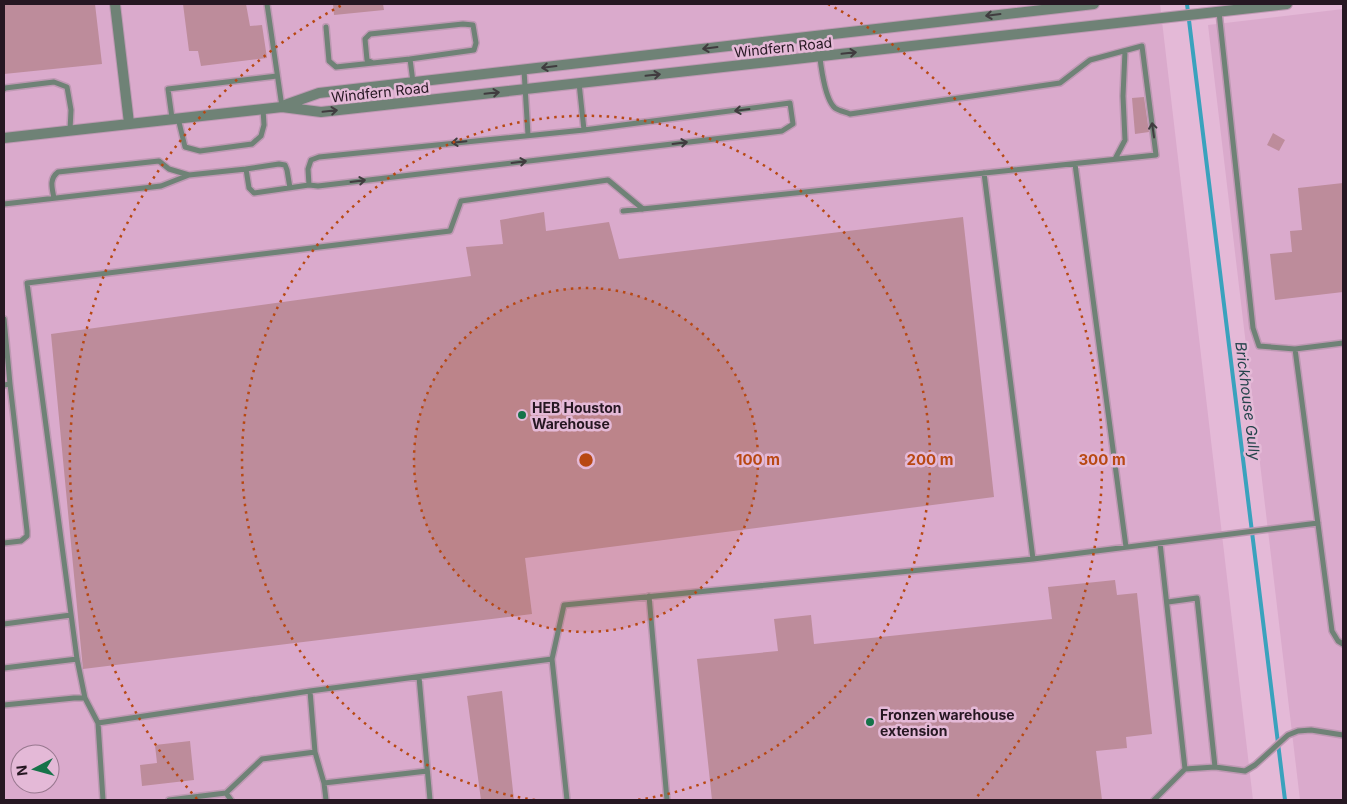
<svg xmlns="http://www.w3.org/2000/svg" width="1347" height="804" font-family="Inter,sans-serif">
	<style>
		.built { fill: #daaacc; fill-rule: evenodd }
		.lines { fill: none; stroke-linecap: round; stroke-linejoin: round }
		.stream { stroke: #3aa2bd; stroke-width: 4 }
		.building { fill: #bd8c9b }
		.service-casing { stroke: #be99b3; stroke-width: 8 }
		.tertiary-casing { stroke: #be99b3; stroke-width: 12 }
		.service { stroke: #6f8276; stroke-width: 5 }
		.tertiary { stroke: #6f8276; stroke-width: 10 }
		.oneway { stroke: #403c3f }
		.ring { fill: none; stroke: #b84812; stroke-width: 2.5; stroke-dasharray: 2.5 5 }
		.poi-dot { fill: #157349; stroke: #e4b9d7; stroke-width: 2 }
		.labels { text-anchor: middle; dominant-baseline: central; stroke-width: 5; stroke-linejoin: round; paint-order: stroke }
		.street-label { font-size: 14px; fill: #261722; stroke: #e4b9d7 }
		.poi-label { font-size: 14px; font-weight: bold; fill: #261722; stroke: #e4b9d7; text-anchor: start }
		.water-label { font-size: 15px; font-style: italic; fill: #25444c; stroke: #e4b9d7 }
		.centre { fill: #b84812; stroke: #e4b9d7; stroke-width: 2.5 }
		.ring-label { font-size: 15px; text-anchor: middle; font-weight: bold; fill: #b84812; stroke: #e4b9d7; stroke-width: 5; stroke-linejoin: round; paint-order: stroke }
	</style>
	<rect width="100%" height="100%" fill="#e4b9d7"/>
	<path class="built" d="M4,4H1160L1253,800H4ZM20,754H50V784H20Z
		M1343,9V800H1300L1208,25Z"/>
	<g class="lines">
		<path class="stream" d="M1187,4L1285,800"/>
	</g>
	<path class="building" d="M4,4H95L102,64L4,74Z
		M183,4H246L250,26L262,25L267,58L201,66L198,51H189Z
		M333,4H383L384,10L334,15Z
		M1144,97L1149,132L1135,134L1132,98Z
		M1273,133L1285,140L1279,151L1267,145Z
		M1343,183V292L1275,300L1270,254L1292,252L1290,231L1302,230L1298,188Z
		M544,212L546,231L609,222L619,259L963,217L994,497L525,558L532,614L83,669L82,659L51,334L471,276L466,247L503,244L500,220Z
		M1115,580L1117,595L1137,593L1152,734L1126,737L1127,748L1096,751L1102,800H712L697,659L778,651L774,619L811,615L814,644L1052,619L1048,587Z
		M502,691L514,800H481L467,696Z
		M190,741L194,780L142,786L140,765L157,763L155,745Z"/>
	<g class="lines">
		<g class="service-casing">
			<path id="service" d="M267,4L282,107
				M1219,12L1253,328L1259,346L1295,349L1332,631L1338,641L1343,644
				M326,27L329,61L336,67L373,63
				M410,59L373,63L367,60L365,39L370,34L463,24L473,25L476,43L474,50L410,59L413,82
				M524,70L528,135
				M579,83L584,130
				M4,89L5,88L54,82L67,87L71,110L70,130
				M172,118L168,89L277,76
				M178,118L185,147L200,151L252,144L261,136L264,125L263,109
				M1115,159L1125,140L1123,96L1125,51
				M1075,164L1126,547
				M246,169L279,164L285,165L287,170L290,188
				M984,173L1033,559
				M54,198C52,188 49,179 58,172L159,161L169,169L189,175
				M4,204L161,186L189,175L246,169L249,188L254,193L309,185L318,186L782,131L793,124L790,103L584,130L319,157L311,160L308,169L309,185
				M623,211L1156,155L1142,46L1090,60L1060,83L850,114C846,112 839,111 835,108C823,98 819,52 818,36
				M4,319L10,384
				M1295,349L1343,343
				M4,385L10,384L27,531V536L21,541L4,543
				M1160,543L1185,769
				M649,596L667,800
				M1168,602L1197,598L1215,767L1245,771L1255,765L1288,735L1298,731L1311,730L1343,735
				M4,624L71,615
				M552,659L564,605L1033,559L1318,523
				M4,668L77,659
				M419,677L430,800
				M310,691L315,752L324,783L326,800
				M4,705L74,698H85
				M98,723L310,691L552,659L567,800
				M324,783L427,771
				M226,793L231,800
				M103,800L98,723L85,698L77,659L27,283L450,231L461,201L608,180L643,209
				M169,800L226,793L262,759L315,752
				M1154,800L1185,769L1215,767"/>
		</g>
		<g class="tertiary-casing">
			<path id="tertiary" d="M115,4L129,123
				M285,105L319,93L1094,4
				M4,138L282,107L321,112L1287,4"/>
		</g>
		<use href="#service" class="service"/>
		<use href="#tertiary" class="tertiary"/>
	</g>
	<defs><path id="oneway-shaft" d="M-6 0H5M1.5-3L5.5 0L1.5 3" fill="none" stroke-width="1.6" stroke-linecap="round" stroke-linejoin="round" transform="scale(1.25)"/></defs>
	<g class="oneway">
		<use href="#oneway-shaft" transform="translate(993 15) rotate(173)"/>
		<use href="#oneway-shaft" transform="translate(710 48) rotate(173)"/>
		<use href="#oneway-shaft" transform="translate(849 53) rotate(-6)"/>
		<use href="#oneway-shaft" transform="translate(549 67) rotate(173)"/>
		<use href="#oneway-shaft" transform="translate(653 75) rotate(-6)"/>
		<use href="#oneway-shaft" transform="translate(492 93) rotate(-6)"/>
		<use href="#oneway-shaft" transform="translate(742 110) rotate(173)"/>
		<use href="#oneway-shaft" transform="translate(330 111) rotate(-6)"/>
		<use href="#oneway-shaft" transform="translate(1153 130) rotate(-98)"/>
		<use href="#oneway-shaft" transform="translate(459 142) rotate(174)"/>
		<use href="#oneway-shaft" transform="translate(680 143) rotate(-7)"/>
		<use href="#oneway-shaft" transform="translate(519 162) rotate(-7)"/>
		<use href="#oneway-shaft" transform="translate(358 181) rotate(-7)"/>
	</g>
	<circle cx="586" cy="460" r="172" fill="#b84812" fill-opacity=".12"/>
	<g class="ring">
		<circle cx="586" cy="460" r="172"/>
		<path d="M535 800A344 344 0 1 1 637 800"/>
		<path d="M197 799A516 516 0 0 1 344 4M828 4A516 516 0 0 1 975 799"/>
	</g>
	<g class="poi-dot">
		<circle cx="522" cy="415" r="5"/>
		<circle cx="870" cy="722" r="5"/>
	</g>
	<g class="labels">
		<g class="street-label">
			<text transform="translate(783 47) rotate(-6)">Windfern Road</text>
			<text transform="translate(380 92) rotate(-6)">Windfern Road</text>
		</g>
		<g class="poi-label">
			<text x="532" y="407">HEB Houston<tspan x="532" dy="16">Warehouse</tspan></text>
			<text x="880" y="714">Fronzen warehouse<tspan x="880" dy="16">extension</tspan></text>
		</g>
		<g class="water-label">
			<text transform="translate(1248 401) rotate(83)">Brickhouse Gully</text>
		</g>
	</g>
	<circle cx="586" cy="460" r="8" class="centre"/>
	<g class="ring-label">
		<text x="758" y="465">100 m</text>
		<text x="930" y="465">200 m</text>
		<text x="1102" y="465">300 m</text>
	</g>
	<rect width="1347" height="804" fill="none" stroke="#261722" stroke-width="10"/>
	<g transform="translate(35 769) rotate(264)"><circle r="24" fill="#e4b9d7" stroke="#98788f"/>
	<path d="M0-4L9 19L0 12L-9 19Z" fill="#157349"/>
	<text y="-8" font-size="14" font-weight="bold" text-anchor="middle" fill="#261722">N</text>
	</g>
</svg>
